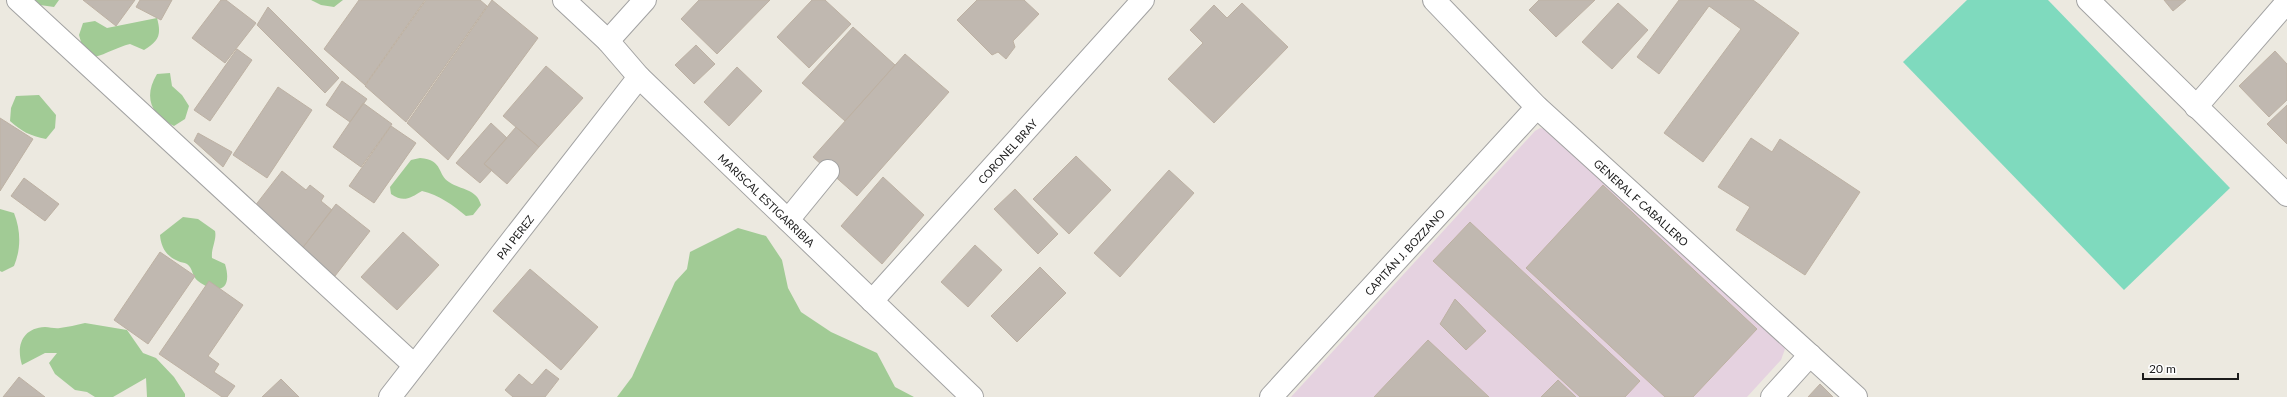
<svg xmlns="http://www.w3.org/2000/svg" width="2287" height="397" font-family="Lato,sans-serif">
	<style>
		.industrial { fill: #e5d2e0 }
		.forest { fill: #a1cb95 }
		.pitch { fill: #7fdabe }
		.building { fill: #c0b8b0; stroke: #bdb1a3 }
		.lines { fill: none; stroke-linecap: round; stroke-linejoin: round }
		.minor-casing { stroke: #a2a2a2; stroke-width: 24 }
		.minor { stroke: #fff; stroke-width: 22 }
		.labels { text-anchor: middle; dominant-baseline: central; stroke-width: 3; stroke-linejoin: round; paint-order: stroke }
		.street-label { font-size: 11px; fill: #1b1b1b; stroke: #fff }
	</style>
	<rect width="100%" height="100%" fill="#ece9e0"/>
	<path class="industrial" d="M1540,128L1546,129L1782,342L1785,349L1781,360L1747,397H1291L1535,131Z"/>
	<path class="forest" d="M31,0H59L54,7L40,5Z
		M311,0H343L334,7L321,5Z
		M157,18C162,36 158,41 144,50L130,44C117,47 107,54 94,57L83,49L79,35L83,23L95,21L107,28Z
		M170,73L172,86L182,95L189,106L185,119L174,126C151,115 143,97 157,74Z
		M39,95L56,115L55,128L46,139C30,136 21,131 10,121L11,108L16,96Z
		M420,158C444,160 437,175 449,182C461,190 477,189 481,205L473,215L466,216C453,205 439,195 422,191C410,198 404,203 391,194L390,187L411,160Z
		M0,209L14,213C21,231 21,249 14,266L2,272L0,271Z
		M183,217L198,219L215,231C217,240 211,248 212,258L225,264C233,290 218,296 198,281C192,277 193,268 187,264C184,262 181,263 178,261C166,256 161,247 160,235Z
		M738,228L766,236L782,260L788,288L801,312L831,332L877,353L895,387L914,397H617L632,377L675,282L687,269L690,252Z
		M85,323L127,330L143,353L156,358L174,377L185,394V397H147L146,378L113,397H95L87,392L75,390L55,374L49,363L57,353H45L22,365C16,346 22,328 45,327C50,327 55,329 60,328C68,327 76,325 85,323Z"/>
	<path class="pitch" d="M1967,0H2048L2230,188L2124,290L1903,62Z"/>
	<path class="building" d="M83,0H135L116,26Z
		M140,0H172L161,20L136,7Z
		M221,0H226L256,23L225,63L192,38Z
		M359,0H425L365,85L324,49Z
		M426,0H480L487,6L406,122L365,86Z
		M492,0L538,38L448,160L407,123Z
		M699,0H770L717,54L681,19Z
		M812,0H825L851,24L809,68L777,37Z
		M977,0H1024L1039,14L1013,41L1015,47L1006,59L998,52L992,55L957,20Z
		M1539,0H1595L1556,37L1529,10Z
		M1679,0H1753L1799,33L1703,162L1664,133L1741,29L1709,6L1659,74L1637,57Z
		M2164,0H2186L2173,11Z
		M1242,3L1288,47L1214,123L1168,79L1203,43L1190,30L1214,5L1227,18Z
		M1618,3L1648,30L1612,69L1582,42Z
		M268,7L339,78L325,93L257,25Z
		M853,27L895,65L845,121L802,83Z
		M696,45L715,64L694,84L675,65Z
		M237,49L252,60L210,121L194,110Z
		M2275,51L2287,64V100L2269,117L2239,86Z
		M905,54L949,92L857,196L813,157Z
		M546,66L583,98L539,147L503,116Z
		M737,67L762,91L729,126L704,102Z
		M342,81L367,99L350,122L326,105Z
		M278,87L312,110L267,178L233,155Z
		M363,103L392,124L361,167L333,147Z
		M2287,105V144L2267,124Z
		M0,118L33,139L0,191Z
		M491,123L507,138L484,164L492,170L480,183L456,163Z
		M391,126L416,143L374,203L349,186Z
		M516,127L539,147L507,184L484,164Z
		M198,133L232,152L223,167L194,141Z
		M1751,138L1772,152L1780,139L1860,192L1805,275L1736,230L1750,207L1718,187Z
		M1076,156L1111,190L1069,234L1033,199Z
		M1169,170L1194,193L1120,277L1094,253Z
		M282,171L306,190L310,185L324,196L321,201L332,210L301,250L251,211Z
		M883,177L924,215L882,264L841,226Z
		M24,178L59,204L45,221L11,196Z
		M1603,185L1757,329L1693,397H1665L1526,268Z
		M1015,189L1058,234L1038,254L994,209Z
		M336,204L370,231L335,276L301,250Z
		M1470,222L1640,381L1625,397H1580L1433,261Z
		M403,232L439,265L397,310L361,277Z
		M975,245L1002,270L968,307L941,282Z
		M160,252L195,276L148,344L114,320Z
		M1040,267L1066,293L1017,342L991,316Z
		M530,269L598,327L561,370L493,311Z
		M209,281L243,305L208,356L219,364L214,372L235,386L227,397H222L159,354Z
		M1455,299L1486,331L1466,350L1440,324Z
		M1428,340L1489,397H1374Z
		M546,369L559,379L545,397H513L505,390L519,374L532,385Z
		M19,377L45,397H3Z
		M281,379L299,397H262Z
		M1558,380L1576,397H1541Z
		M1820,384L1833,397H1808Z"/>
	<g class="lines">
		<g class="minor-casing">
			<g id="minor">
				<path d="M18,0L414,365"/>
				<path id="s1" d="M564,0L608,41L639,77L972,397"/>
				<path id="s2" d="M1434,0L1537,107L1856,397"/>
				<path d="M2088,0L2287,195"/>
				<path d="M608,41L645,0"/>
				<path d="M2196,107L2287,2"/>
				<path d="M788,220L828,171"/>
				<path id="s3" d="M872,301L1143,0"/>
				<path id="s4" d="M390,397L639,77"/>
				<path id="s5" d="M1271,397L1537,107"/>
				<path d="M1772,397L1810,355"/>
			</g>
		</g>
		<use href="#minor" class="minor"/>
	</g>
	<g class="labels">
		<g class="street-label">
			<text stroke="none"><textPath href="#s3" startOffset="202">CORONEL BRAY</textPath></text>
			<text stroke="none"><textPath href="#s1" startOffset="285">MARISCAL ESTIGARRIBIA</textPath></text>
			<text stroke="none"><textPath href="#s2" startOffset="290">GENERAL F CABALLERO</textPath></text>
			<text stroke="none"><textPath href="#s4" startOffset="203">PAI PEREZ</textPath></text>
			<text stroke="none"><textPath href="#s5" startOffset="197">CAPITÁN J. BOZZANO</textPath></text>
		</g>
	</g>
	<path d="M2143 373v6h95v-6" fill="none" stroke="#1b1b1b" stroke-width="2"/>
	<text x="2149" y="373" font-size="12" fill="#1b1b1b" stroke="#ffffff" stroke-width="3" paint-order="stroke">20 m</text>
</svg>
